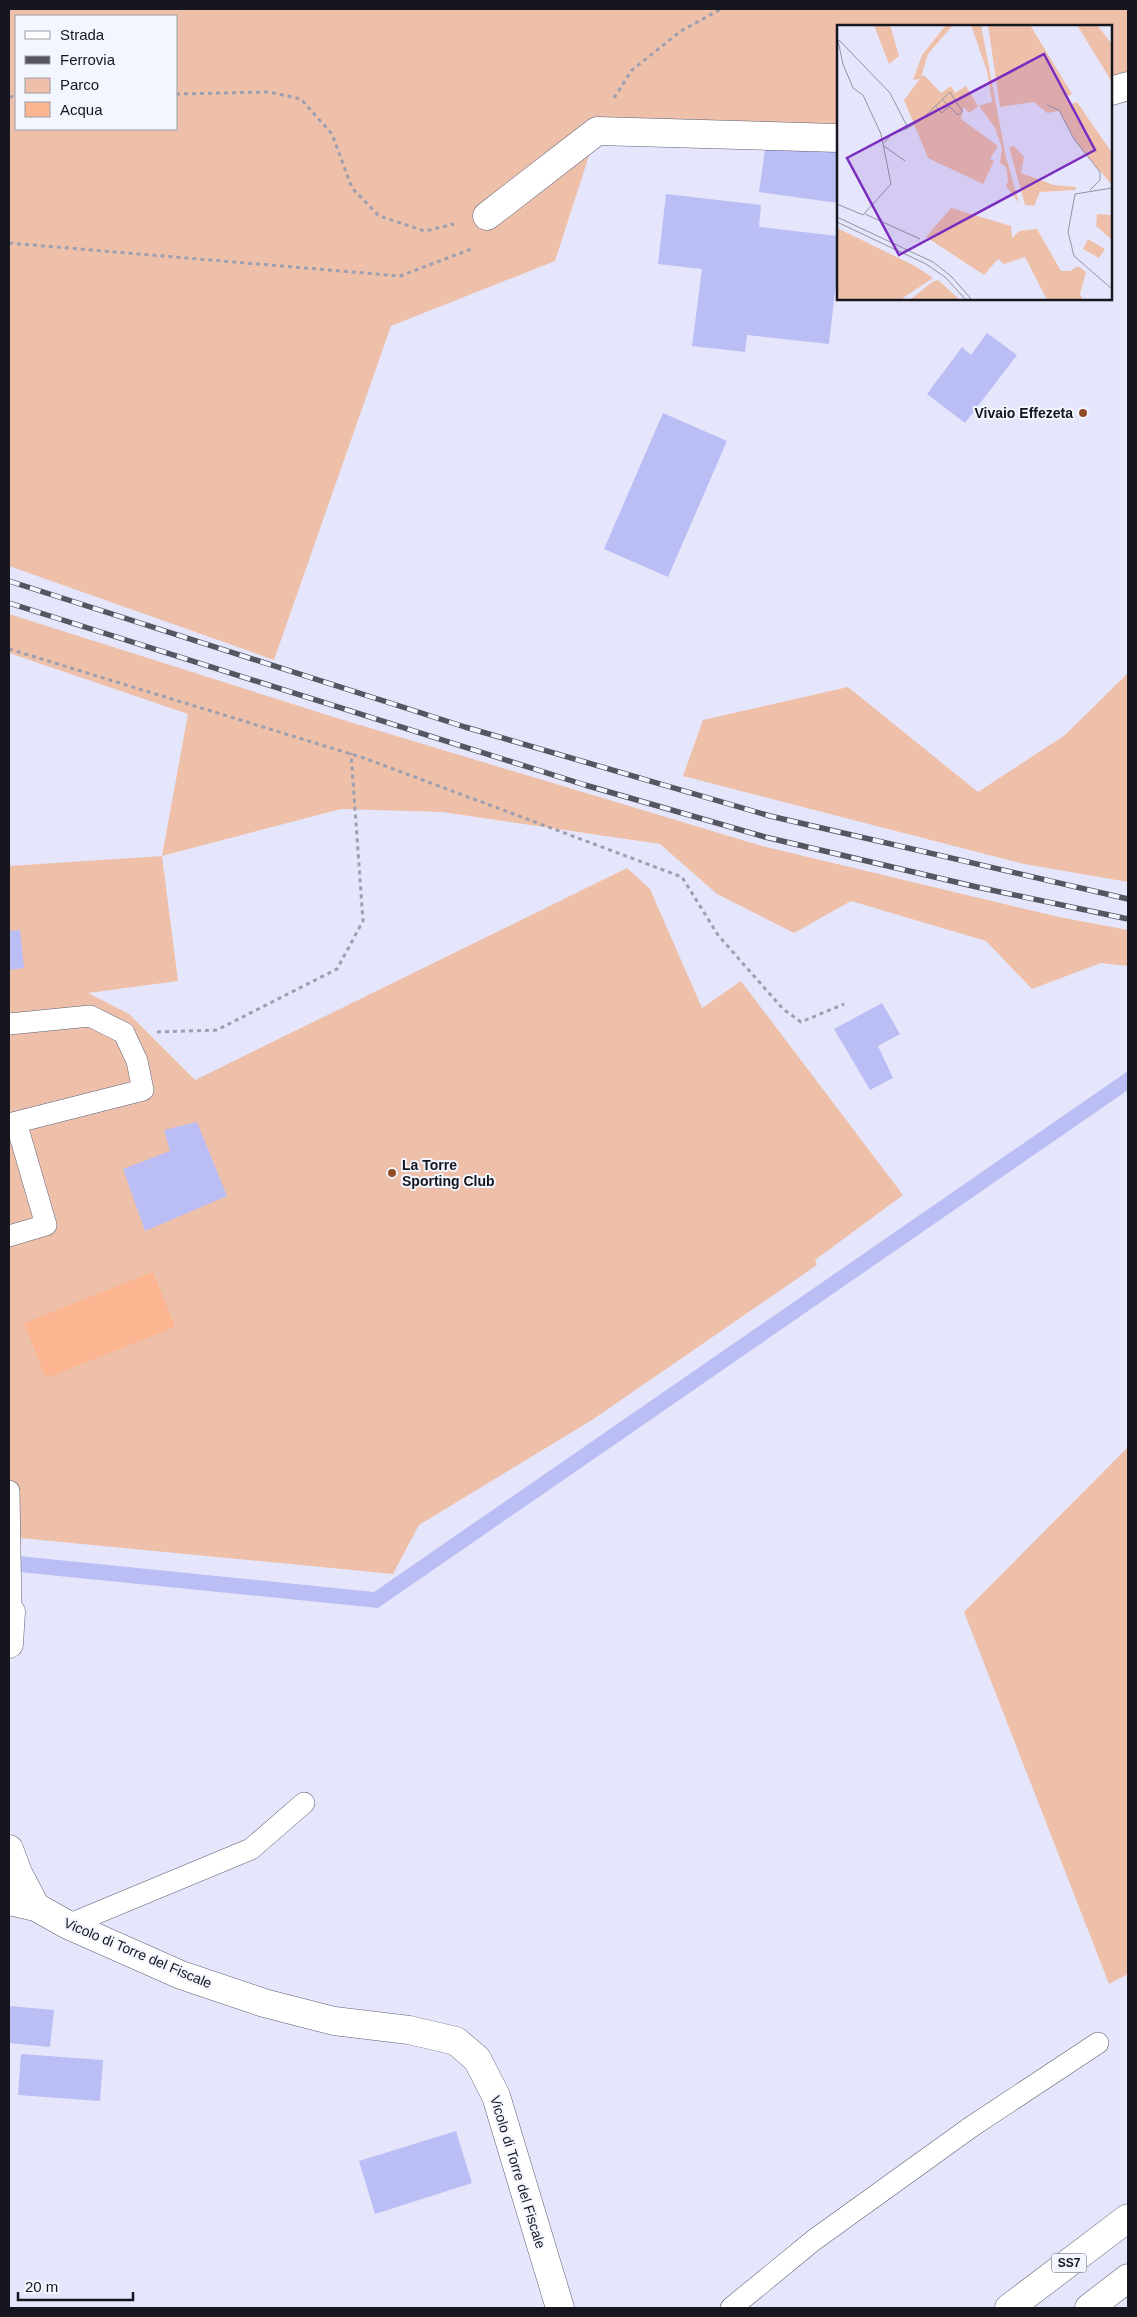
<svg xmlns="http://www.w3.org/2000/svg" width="1137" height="2317" font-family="Arial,sans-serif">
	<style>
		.green { fill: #eec0aa; fill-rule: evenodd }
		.water { fill: #fdb491 }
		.building { fill: #babef5 }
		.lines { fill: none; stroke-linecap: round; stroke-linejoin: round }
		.service-casing { stroke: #5d5f74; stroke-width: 22 }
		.minor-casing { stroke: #5d5f74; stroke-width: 29 }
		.primary-casing { stroke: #5d5f74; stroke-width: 29 }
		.path { stroke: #9d9eaf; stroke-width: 3; stroke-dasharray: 4 4; stroke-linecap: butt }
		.service { stroke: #fff; stroke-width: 21 }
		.minor { stroke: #fff; stroke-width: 28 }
		.primary { stroke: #fff; stroke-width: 28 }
		.rail-casing { stroke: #565663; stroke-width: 5.5 }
		.rail { stroke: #f3f5ff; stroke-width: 4; stroke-dasharray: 11; stroke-linecap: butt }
		.poi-dot { fill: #914b25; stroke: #f3f5ff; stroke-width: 2 }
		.labels { text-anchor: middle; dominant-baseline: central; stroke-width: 4; stroke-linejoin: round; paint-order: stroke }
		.shield { fill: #f3f5ff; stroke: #585962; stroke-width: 1 }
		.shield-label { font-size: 12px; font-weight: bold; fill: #16161f }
		.poi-label { font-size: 14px; font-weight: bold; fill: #16161f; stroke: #f3f5ff; text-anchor: end }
		.street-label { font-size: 14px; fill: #16161f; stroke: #f3f5ff }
		.inset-road { fill: none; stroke: #9293a3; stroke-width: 1 }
		.view { fill: #7b2cbf; fill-opacity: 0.15; stroke: #7b2cbf; stroke-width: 2.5 }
		.inset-edge { fill: none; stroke: #16161f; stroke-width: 2.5 }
	</style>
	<rect width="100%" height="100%" fill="#e5e6fb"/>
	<path class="green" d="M9,9H1128V102L1111,105V26H838V127L597,131L555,261L391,326L274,660L9,566ZM16,16H176V129H16Z
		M9,614L340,719L762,846L1059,917L1128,930V966L1101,963L1032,989L986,941L851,901L794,933L717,894L660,844L442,812L341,809L162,856L178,981L88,993L129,1014L195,1080L627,868L650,889L702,1008L741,981L903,1195L815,1260L817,1265L592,1420L419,1525L393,1574L9,1537V866L162,856L188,714L9,653Z
		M1128,673V882L1024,864L683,776L703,720L848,687L978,792L1065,735Z
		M1128,1447V1974L1109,1984L964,1612Z"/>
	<path class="water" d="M153,1272L175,1327L46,1378L24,1323Z"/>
	<path class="building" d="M766,142L838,151V203L759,192Z
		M666,194L761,205L759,227L838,236V265L829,344L747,335L745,352L692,346L702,269L658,264Z
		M987,333L1017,355L965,423L927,394L962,347L971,355Z
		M663,413L727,441L668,577L604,549Z
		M20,930L24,968L9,970V931Z
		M882,1003L900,1034L878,1046L893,1078L870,1090L834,1029Z
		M1128,1071V1090L378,1608L9,1571V1555L374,1592Z
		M197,1122L227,1196L145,1231L123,1169L170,1151L164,1130Z
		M9,2006L54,2010L50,2047L9,2043Z
		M21,2054L103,2060L100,2101L18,2095Z
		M456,2131L472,2183L375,2214L359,2161Z"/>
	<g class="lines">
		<g class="service-casing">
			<path id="service" d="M9,1024L90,1016L124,1033L137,1061L143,1090L9,1124
				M9,1236L46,1225L16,1122
				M9,1491L11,1612
				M68,1925L251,1849L304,1803
				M731,2308L814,2240L971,2127L1098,2043"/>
		</g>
		<g class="minor-casing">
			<path id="minor" d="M1111,91L1128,86
				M487,216L597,131L838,138
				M9,1612H11L9,1644
				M9,1849L18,1873L36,1907
				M9,1901L36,1907L68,1925L181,1975L264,2003L334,2021L409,2030L456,2041L477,2059L496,2096L560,2308"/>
		</g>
		<g class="primary-casing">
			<path id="primary" d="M1009,2308L1128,2218
				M1089,2308L1128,2278"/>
		</g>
		<path class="path" d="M176,94L269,92L301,99L332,134L352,188L379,216L425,231L454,224
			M9,97L16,96
			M614,98L632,70L681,31L721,9
			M9,243L400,276L474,248
			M9,649L364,758L682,877L718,935L783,1009L801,1022L844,1004
			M157,1032L217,1030L337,969L363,921L351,753"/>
		<use href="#service" class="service"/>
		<use href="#minor" class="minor"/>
		<use href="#primary" class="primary"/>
		<g class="rail-casing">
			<path id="rail" d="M9,581L465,727L770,816L1128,899
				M9,603L585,785L765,837L977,887L1128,919"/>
		</g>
		<use href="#rail" class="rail"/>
	</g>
	<g class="poi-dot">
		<circle cx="1083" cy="413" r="5"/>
		<circle cx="392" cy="1173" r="5"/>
	</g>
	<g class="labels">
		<rect class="shield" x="1051.5" y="2253.5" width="35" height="19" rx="4"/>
		<g class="shield-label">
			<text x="1069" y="2263">SS7</text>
		</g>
		<g class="poi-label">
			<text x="1073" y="413">Vivaio Effezeta</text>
			<text x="402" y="1165" text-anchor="start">La Torre<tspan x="402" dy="16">Sporting Club</tspan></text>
		</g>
		<g class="street-label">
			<text transform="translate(138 1953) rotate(23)">Vicolo di Torre del Fiscale</text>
			<text transform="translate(518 2172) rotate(73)">Vicolo di Torre del Fiscale</text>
		</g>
	</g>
	<g transform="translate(837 25)">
		<rect width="275" height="275" fill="#e5e6fb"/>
		<path d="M37,0H53L62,31L52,39ZM109,0H116L91,29L84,52L87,50L104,68L114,61L118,68L129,61L141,81L155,77L150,46L134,0H144L169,132L182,178L169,161L171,155L169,142L163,138L165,123L158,103L142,81L132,88L127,82L124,94L161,121L153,134L157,136L146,159L91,133L67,75L83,54L76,55L85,30ZM151,0H193L235,69L230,72L234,79L240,77L275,128V160L241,120L222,86L210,88L197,77L163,82ZM240,0H260L275,19V57ZM177,121L187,132L184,148L217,160L239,162L238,165L203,167L197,181L188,180L172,122ZM114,183L174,201L175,213L182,206L200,204L224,246H233L241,241L249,247L243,269L246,275H210L188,232L167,239L161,234L147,250L89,212ZM260,189L275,190V215L259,201ZM0,203L78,241L96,253L63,275H0ZM251,214L268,224L262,233L246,224ZM101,255L123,275H73L95,257Z" fill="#eec0aa"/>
		<path class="inset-road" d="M0,11L6,39L16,63L26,70L44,109L54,159L26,190L0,179M2,15L53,68L71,103L54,110L47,118M210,80L222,85L237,114L263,147V155L253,165M98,81L105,88L112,81M71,103L84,95L113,67L125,86L121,90L106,75M47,121L68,136M275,163L238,169L231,207L237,231L275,264M28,189L83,214M0,192L96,237L115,252L135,275M0,197L89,239L108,252L129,275"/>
		<path class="view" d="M207,29L258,125L62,230L10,133Z"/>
		<rect width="275" height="275" class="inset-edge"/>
	</g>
	<rect width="1137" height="2317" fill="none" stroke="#16161f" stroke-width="20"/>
	<rect x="15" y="15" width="162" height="115" fill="#f3f5ff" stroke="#9b9ca5"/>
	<rect x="25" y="31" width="25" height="8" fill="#ffffff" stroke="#9b9ca5"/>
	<text x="60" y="40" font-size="15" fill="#16161f">Strada</text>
	<rect x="25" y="56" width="25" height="8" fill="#565663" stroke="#9b9ca5"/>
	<text x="60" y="65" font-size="15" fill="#16161f">Ferrovia</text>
	<rect x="25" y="78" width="25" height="15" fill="#eec0aa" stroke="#9b9ca5"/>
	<text x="60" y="90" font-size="15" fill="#16161f">Parco</text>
	<rect x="25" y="102" width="25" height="15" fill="#fdb491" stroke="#9b9ca5"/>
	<text x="60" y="115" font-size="15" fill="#16161f">Acqua</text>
	<path d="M18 2292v8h115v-8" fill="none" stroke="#16161f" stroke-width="2.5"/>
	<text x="25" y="2292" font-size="15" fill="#16161f" stroke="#f3f5ff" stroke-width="4" paint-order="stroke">20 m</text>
</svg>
